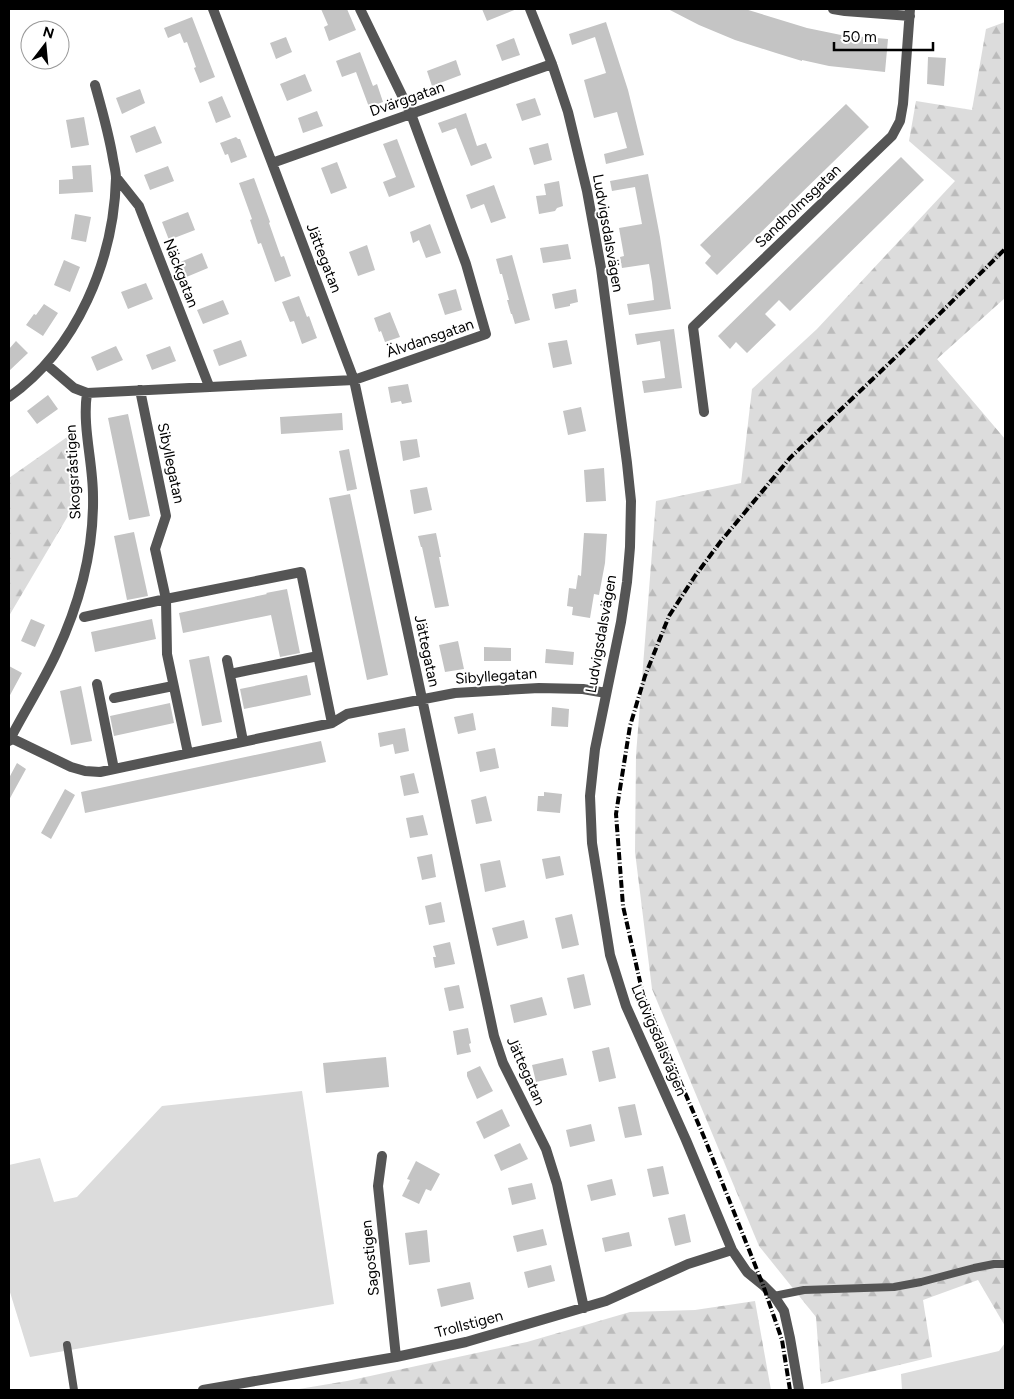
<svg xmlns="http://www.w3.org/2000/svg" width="1014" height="1399" font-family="Figtree,sans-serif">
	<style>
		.green { fill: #dcdcdc }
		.forest { fill: url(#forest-firs) }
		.building { fill: #c4c4c4 }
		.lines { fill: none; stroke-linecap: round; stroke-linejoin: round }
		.lane { stroke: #555; stroke-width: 8 }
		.street { stroke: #555; stroke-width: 10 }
		.rail { stroke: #000; stroke-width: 4; stroke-dasharray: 8 2.5 1 2.5; stroke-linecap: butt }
		.labels { text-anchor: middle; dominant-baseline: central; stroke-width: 4; stroke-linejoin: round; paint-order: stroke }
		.street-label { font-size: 15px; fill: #000; stroke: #fff }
	</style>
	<defs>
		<pattern id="forest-firs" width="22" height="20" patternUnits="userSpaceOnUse" patternTransform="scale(1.25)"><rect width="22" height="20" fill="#dcdcdc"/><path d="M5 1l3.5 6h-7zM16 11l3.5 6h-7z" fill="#bbb"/></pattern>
	</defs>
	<rect width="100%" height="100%" fill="#fff"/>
	<path class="green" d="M302,1091L334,1304L30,1357L9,1289V1165L40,1158L54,1202L77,1197L162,1106Z
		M1005,1343V1390H902L901,1374L999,1351Z"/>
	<path class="forest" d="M1005,22V298L937,359L1005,439V1326L978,1280L923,1300L932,1357L821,1384L816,1317L759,1246L652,989L635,852L636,755L656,501L741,483L752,389L817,329L955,181L909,141L916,101L972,110L986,29Z
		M77,430L78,499L9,616V478Z
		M755,1301L771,1390H293L347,1381L527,1342L630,1312L695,1310Z"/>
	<path class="building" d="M321,9H347L356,30L329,41L324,27L328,25Z
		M482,9H517L487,21Z
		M668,9H745L807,28L841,35L888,39L885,72L829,66L802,60V61L776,53L735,40L699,25Z
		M192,17L215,77L200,83L194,68L196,67L187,42L184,43L180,33L168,38L164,28Z
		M606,22L628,90L644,155L606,164L604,154L627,148L617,112L594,118L584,80L606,73L595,37L572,45L569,34Z
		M286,37L292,52L276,59L270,43Z
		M514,38L520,55L502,61L496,45Z
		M360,52L373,86L377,84L383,102L369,107L356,72L342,77L336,61Z
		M928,57L946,58L944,86L927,84Z
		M456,60L461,75L432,86L427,71Z
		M305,74L312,91L287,101L280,84Z
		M140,89L145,103L122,114L116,98Z
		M222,96L231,117L216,123L208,102Z
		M535,98L541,115L522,121L516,104Z
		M846,104L869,127L717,275L705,263L711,256L700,245Z
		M317,111L323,126L303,133L298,118Z
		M466,113L477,146L486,143L492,158L471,166L456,128L442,133L438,123Z
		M84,117L89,145L71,148L66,120Z
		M155,126L162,143L136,153L130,136Z
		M236,137L238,139H240L247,157L231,163L228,154L225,155L220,143Z
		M397,139L415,187L389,197L383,182L396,177L383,144Z
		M548,143L552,160L534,165L529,148Z
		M901,157L924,180L790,311L779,300L765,314L776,325L747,353L736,342L730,349L718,336Z
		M337,162L347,188L331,194L321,168Z
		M91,165L93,192L59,194V180L73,179L72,166Z
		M168,166L174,181L150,190L144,175Z
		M648,174L660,237L671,309L629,315L627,304L654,300L652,282L649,264L622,268L620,257L624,256L619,228L642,224L635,187L612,191L610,181Z
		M254,178L270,222L269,223L281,257L284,256L291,276L275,282L261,243L258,244L250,220L252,219L239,183Z
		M559,181L563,206L557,208L555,211L539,214L536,196L546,195L544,184Z
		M494,185L506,218L491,223L484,204L471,209L466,195Z
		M188,212L195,230L169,240L162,222Z
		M75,214L91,217L86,242L71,239Z
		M430,224L441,253L426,258L419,240L413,243L410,232Z
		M568,244L571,259L543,263L540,248Z
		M367,245L375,270L358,276L349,252Z
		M202,253L208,268L184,278L178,263Z
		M512,255L530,320L515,324L512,314H511L507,300H509L502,274H500L496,259Z
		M64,260L80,267L70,292L54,285Z
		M146,283L153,299L128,309L121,292Z
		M456,289L462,310L445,315L438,294Z
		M576,289L578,302L570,304V306L555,309L552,294Z
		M299,296L307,317L309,316L317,338L302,344L294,321L290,322L282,302Z
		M223,300L229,314L203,324L197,310Z
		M44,304L58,313L43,336L26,325L34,314L36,315Z
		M390,312L400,337L385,342L381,331L379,332L374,318Z
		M674,329L682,388L644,393L642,381L665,378L660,341L637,345L635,334Z
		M241,340L247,356L219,366L213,350Z
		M567,340L572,364L553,368L548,343Z
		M16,341L28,353L9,371V349Z
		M116,346L123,360L97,371L91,357Z
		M170,346L176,361L152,370L146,355Z
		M408,384L412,402L402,404L401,401L391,403L388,387Z
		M48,395L58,409L37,424L27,411Z
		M581,407L586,431L568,435L563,411Z
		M342,413L343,430L281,434L280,417Z
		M128,414L150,516L129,520L108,418Z
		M417,439L420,457L403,461L400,441Z
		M349,449L357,489L347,491L339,451Z
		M604,468L606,501L586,502L584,470Z
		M427,487L432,510L414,514L410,490Z
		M350,494L388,675L367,680L329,498Z
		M134,532L148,596L127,600L114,536Z
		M436,533L441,557H439L449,606L435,608L422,547H421L418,536Z
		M584,533L607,534L605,563L599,595L594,594L590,618L572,615L573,607L567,606L569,588L576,589L578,575L581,576Z
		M287,589L300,653L280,657L271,615L183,633L179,613L267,594L266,593Z
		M31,619L45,625L35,647L21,641Z
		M152,619L156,639L95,652L91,632Z
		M458,641L464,669L445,672L439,645Z
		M484,647L511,648V661H484Z
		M546,649L574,652L573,665L545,663Z
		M209,656L222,722L202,726L189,660Z
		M9,666L22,673L9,697Z
		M307,675L311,695L244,709L240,689Z
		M81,686L92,741L71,745L60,691Z
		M170,703L174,723L114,736L110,716Z
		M552,707L569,709L568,727L551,726Z
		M473,713L476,730L458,734L454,717Z
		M405,728L409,751L395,754L393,744L380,747L378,733Z
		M321,741L326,762L85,813L81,792Z
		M495,748L499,768L480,772L476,752Z
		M17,763L26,769L9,800V778Z
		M414,773L419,793L404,796L400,776Z
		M65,789L75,795L51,839L41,833Z
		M544,792L562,794L560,813L537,811L538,796H544Z
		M486,796L492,821L476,824L471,800Z
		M423,815L428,835L410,838L406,818Z
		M432,854L436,877L422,880L417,857Z
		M560,856L564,875L546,879L542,859Z
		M500,860L506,887L485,892L480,864Z
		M441,902L445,922L429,925L425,906Z
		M572,914L579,945L562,949L555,918Z
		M524,920L528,938L497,946L492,928Z
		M450,942L455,964L435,968L433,957H436L433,946Z
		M584,974L591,1005L574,1009L567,978Z
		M459,985L464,1008L449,1011L444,988Z
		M542,997L547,1015L514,1023L510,1005Z
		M468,1028L471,1043L469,1044L471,1052L457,1055L453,1031Z
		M609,1047L616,1078L599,1082L592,1051Z
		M386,1057L389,1087L326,1093L323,1063Z
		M563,1058L567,1075L536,1082L532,1065Z
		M480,1066L493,1091L477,1099L467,1076V1072Z
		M635,1104L642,1135L625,1138L618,1107Z
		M502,1109L510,1126L484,1139L476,1122Z
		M591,1124L595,1141L570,1147L566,1130Z
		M520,1143L528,1159L501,1171L494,1155Z
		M416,1161L440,1174L431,1191L426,1189L419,1204L402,1196L410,1180L407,1179Z
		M663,1166L669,1194L653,1197L647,1169Z
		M612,1179L616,1195L591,1201L587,1185Z
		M532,1183L536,1199L512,1205L508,1188Z
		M685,1214L691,1242L675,1246L668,1218Z
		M543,1229L547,1245L517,1252L513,1236Z
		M427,1230L430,1262L409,1265L405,1233Z
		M629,1232L632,1246L605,1252L602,1238Z
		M551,1265L555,1281L528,1288L524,1272Z
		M470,1282L474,1299L441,1307L437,1289Z"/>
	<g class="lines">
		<path class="lane" d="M774,1296L804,1290L894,1287L921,1282L974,1268L994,1264H1005
			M67,1345L74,1390"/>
		<path class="street" d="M213,9L272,163L354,380L494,1036L503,1063L546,1149L557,1184L584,1308
			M530,9L552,64L568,112L587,191L601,268L627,463L631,501L630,547L627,582L621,622L595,749L590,796L592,843L610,955L626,1006L686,1140L732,1250L747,1272L763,1285L774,1296L784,1311L790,1338L799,1390
			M833,9L845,11L910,16
			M272,163L552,64
			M116,177L139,206L209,386
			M46,364L74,388L87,393L354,380L486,334L466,264L411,114L360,9
			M9,397C77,349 114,260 116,178C116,172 114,165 113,159C109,134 102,110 95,85
			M704,412L693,327L892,136L900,121L903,104L910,9
			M84,617L166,599L155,549L166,516L140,390
			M227,660L243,741
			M230,674L318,656
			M97,684L114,769
			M114,698L173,686
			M11,738L71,767L85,771L100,772L332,723L347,714L455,693L539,688L583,689L606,693
			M9,741C24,712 42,684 56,654C79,605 94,550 93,496C93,462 82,427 87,393
			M188,753L167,654L166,599L301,572L332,723
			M382,1156L378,1186L396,1357
			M203,1390L396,1357L466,1342L606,1301L688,1264L732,1250"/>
		<path class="rail" d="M790,1390L782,1340L763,1285L704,1137L643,995L623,906L616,814L630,726L645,676L669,616L695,576L721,541L790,458L899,354L1005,249"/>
	</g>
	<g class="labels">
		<g class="street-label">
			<text transform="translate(407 99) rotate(-19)">Dvärggatan</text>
			<text transform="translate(798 206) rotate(-44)">Sandholmsgatan</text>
			<text transform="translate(608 233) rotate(80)">Ludvigsdalsvägen</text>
			<text transform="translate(324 258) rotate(69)">Jättegatan</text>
			<text transform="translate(181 273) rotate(69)">Näckgatan</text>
			<text transform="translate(430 338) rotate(-19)">Älvdansgatan</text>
			<text transform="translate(171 463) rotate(78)">Sibyllegatan</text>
			<text transform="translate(73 472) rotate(-93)">Skogsråstigen</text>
			<text transform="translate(601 634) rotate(-80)">Ludvigsdalsvägen</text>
			<text transform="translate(427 651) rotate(78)">Jättegatan</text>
			<text transform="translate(496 676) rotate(-4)">Sibyllegatan</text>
			<text transform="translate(659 1040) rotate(67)">Ludvigsdalsvägen</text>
			<text transform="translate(526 1071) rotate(66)">Jättegatan</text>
			<text transform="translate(370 1258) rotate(-96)">Sagostigen</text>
			<text transform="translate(469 1324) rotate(-15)">Trollstigen</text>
		</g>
	</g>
	<rect width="1014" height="1399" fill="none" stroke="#000000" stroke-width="20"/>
	<g transform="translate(45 45) rotate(16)"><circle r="24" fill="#ffffff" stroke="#999999"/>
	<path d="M0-4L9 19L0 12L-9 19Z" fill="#000000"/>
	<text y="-8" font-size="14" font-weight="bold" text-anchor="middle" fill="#000000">N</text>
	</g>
	<path d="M834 42v8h99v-8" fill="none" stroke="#000000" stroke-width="2.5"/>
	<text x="842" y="42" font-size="15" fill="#000000" stroke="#ffffff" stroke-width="4" paint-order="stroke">50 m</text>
</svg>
